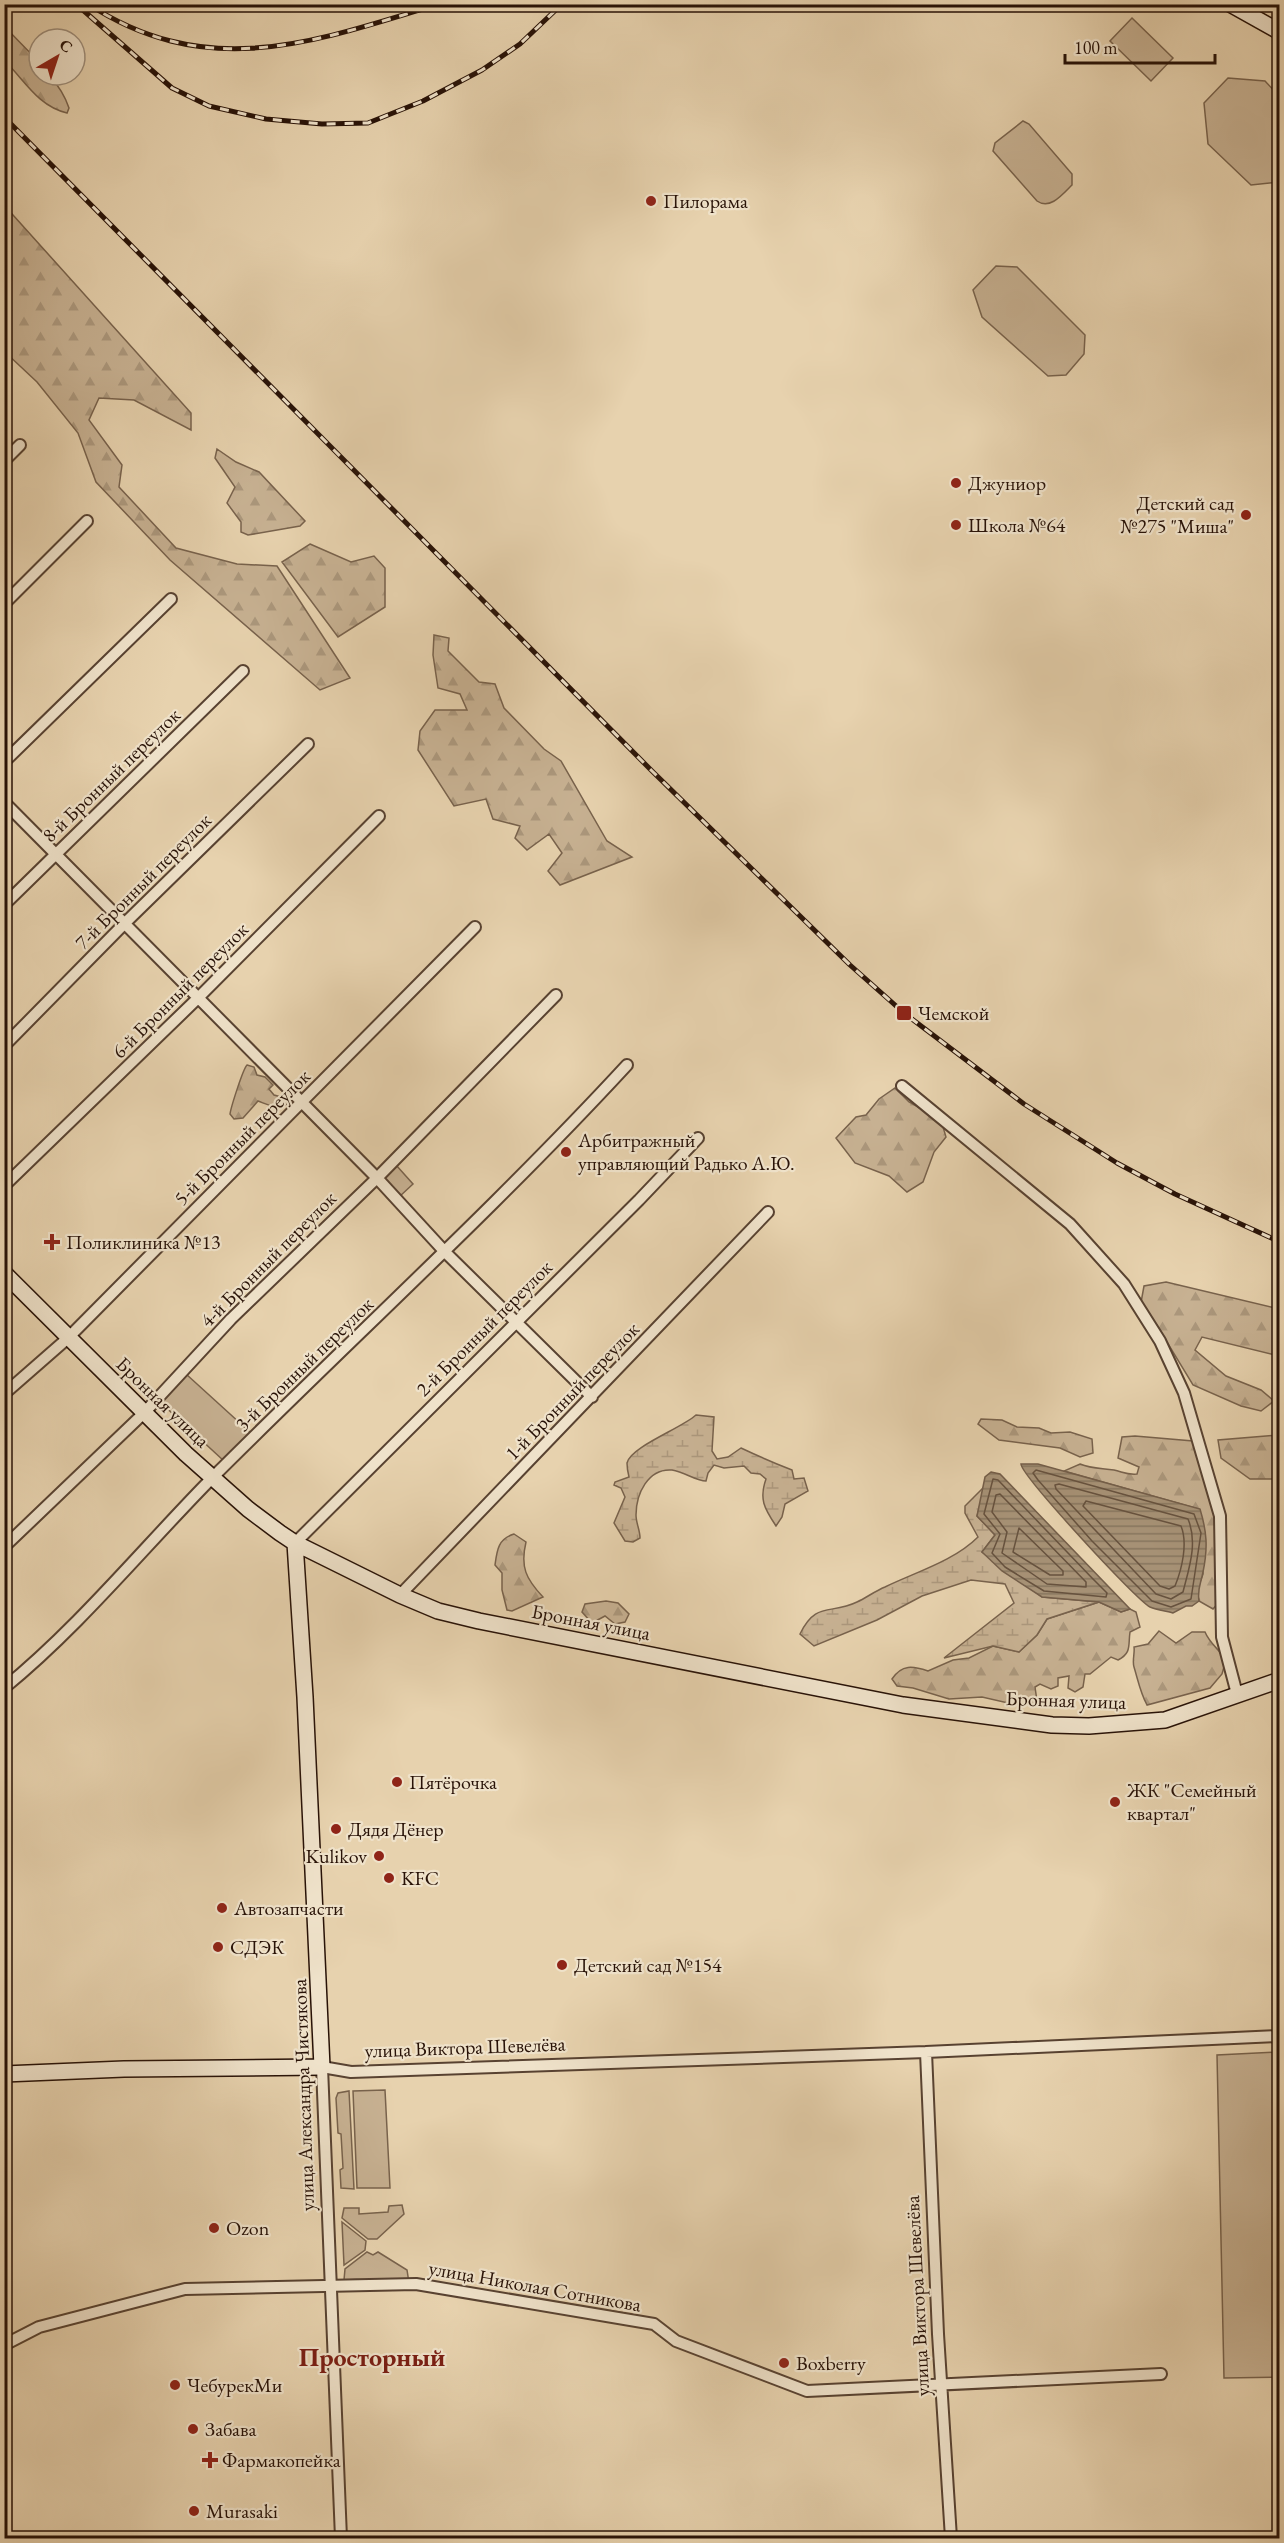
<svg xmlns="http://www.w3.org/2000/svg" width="1284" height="2543" font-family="'EB Garamond',serif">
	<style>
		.green { fill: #c7b192; stroke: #78624c; stroke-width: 1.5 }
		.forest { fill: url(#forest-firs); stroke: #78624c; stroke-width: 1.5 }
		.wetland { fill: url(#wetland-marsh); stroke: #78624c; stroke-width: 1.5 }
		.water { fill: url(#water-rules); stroke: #745e49; stroke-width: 1.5 }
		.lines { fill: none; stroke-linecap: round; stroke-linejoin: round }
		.shore { stroke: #67523e; stroke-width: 1.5 }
		.street-casing { stroke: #584231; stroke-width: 14 }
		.secondary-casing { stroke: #281207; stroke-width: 18 }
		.street { stroke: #efe2ca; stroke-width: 10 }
		.secondary { stroke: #efe2ca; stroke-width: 15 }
		.rail-casing { stroke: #281207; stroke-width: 5 }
		.rail { stroke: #efe2ca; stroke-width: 3; stroke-dasharray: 9; stroke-linecap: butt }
		.poi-dot { fill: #8f2418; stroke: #efe2ca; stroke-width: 2 }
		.labels { text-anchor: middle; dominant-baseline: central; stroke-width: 4.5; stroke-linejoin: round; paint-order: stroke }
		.poi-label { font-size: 20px; fill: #281207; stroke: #efe2ca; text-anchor: start }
		.street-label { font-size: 20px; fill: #281207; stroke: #efe2ca }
		.district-label { font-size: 26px; font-weight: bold; fill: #7a1f14; stroke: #efe2ca }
	</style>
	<defs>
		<pattern id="forest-firs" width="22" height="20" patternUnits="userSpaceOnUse" patternTransform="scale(1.5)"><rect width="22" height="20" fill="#c7b192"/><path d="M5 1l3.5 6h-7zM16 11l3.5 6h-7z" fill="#ab977c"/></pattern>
		<pattern id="wetland-marsh" width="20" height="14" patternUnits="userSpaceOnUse" patternTransform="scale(1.5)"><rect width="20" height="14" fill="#c7b192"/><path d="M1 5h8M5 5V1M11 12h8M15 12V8" fill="none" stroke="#ab977c"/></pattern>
		<pattern id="water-rules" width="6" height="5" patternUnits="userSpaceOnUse" patternTransform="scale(1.5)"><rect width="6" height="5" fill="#a69175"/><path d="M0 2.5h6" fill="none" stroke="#87755e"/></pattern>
	</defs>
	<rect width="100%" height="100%" fill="#e7d2ae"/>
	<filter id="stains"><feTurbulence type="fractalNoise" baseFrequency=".00333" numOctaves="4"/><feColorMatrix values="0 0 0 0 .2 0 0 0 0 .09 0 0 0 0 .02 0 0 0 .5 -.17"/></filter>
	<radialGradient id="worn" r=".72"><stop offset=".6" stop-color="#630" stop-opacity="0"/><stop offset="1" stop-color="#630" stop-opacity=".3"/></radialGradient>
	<path class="green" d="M1132,18L1173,58L1151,81L1110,41Z
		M1228,78L1265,81L1279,96V182L1251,185L1208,144L1204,103Z
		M1023,121L1029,124L1072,174V185C1062,195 1050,210 1037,201L993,151L995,143Z
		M996,266L1017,267L1085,335L1084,354L1066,375L1048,376L982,317L973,290Z
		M396,1165L413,1184L399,1197L382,1179Z
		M186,1374L252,1434L224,1461L160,1402Z
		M1279,2052V2377L1224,2378L1217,2055Z
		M385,2090L390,2188H357L353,2091Z
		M349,2091L354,2189L341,2188L340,2170L343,2168L341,2134L338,2133L336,2098L338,2093Z
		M402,2205L404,2214L377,2239H368L342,2218L344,2208H359V2214L388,2212L389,2206Z
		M342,2222L366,2241L365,2250L344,2265Z
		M367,2252L373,2255L378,2252L407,2270L409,2283C386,2282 367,2278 344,2280L345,2269Z"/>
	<path class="forest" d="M4,26L39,62V75H49C58,85 65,96 69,108L67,113C38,106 25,81 5,61Z
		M4,205L191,413V430L134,400L99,398L89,420L122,465L119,487L176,548L237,564L277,566L350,678L320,690L170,560L96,482L78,433L37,382L5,352Z
		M217,449L236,462L259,472L305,521L300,526L248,535L241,532V522L227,503L235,487L215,458Z
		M310,544L351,562L374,556L385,568V607L338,637L282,562Z
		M434,635L449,638L448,651L479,682L495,684L504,708L544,749L561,761L607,841L632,857L560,885L548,871L562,853L549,834L527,850L515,838L520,826L493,819L486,799L454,806L418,750L420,731L435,710H467L460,694L438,688L433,655Z
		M247,1065L254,1067L257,1075L265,1077L273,1085L269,1089L274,1095L285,1098L289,1103C279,1111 269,1105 258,1101L243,1118L234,1119L230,1114C231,1107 243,1069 247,1065Z
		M895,1088L909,1102L941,1120L946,1137L934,1152L923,1182L907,1192L889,1176L855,1163L836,1138L856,1117L866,1115L879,1099Z
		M1166,1282L1279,1309V1356L1202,1337L1195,1350L1226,1376L1261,1390L1274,1401L1261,1411L1241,1406L1193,1385L1156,1324L1140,1308L1144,1286Z
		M981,1419L1002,1420L1017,1427L1039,1428L1051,1433L1070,1432L1092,1439L1093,1453L1080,1457L1060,1448L999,1440L978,1424Z
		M1279,1435V1479H1250L1221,1458L1218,1440Z
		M1135,1436L1193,1441L1218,1527L1220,1601L1213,1609L1199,1601L1197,1591L1203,1574L1199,1509L1064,1471L1080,1464C1092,1469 1102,1468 1114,1470C1123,1472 1127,1475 1137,1474L1139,1467L1118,1458L1122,1437Z
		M514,1534L526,1542C520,1567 526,1579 543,1597L512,1611L507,1610L502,1590V1573L495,1565C497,1550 498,1539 514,1534Z
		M606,1601L618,1603L629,1614L625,1622L615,1624L605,1616L592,1623L582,1612L585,1604Z
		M1099,1602L1121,1612L1130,1609L1136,1612L1140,1627L1130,1632C1128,1645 1132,1653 1118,1660L1111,1657L1090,1674H1085L1083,1687L1075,1692L1068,1688L1069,1676L1058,1678V1686L1051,1689L1040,1684L1035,1687L1037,1701L1030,1705L1019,1696L1008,1703L982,1697L949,1699L913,1688L897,1686L892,1679C902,1664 913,1666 928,1671L953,1660L969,1658L993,1646L1019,1652L1037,1635L1047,1619Z
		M1159,1631L1176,1643L1192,1632H1205C1210,1644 1219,1649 1226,1660L1222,1674L1210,1688L1147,1705C1140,1692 1138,1680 1134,1667C1132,1661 1135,1653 1134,1647L1148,1644Z"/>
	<path class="wetland" d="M696,1415L714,1417L712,1451L717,1459L728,1457L741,1448C758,1456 774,1463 792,1470L794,1479L804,1478L808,1491L785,1504L782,1517L776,1526C764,1508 759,1499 766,1479L760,1474L751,1473L744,1466L724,1468L714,1465L708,1473L706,1481C696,1481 685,1472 672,1470C648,1468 636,1494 636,1515C636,1523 640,1530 640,1538L633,1542L625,1541L614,1523L625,1497L621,1488L614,1485L615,1482L629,1477C628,1473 627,1467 627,1463C630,1447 682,1428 696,1415Z
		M985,1486L977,1516L995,1535L982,1552L1042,1597L1099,1602L1047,1619L1037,1635L1019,1652L993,1646L944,1658L1014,1603L1005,1584L971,1580L922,1596L877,1620L814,1646L800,1634C816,1601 830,1615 857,1602C866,1598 875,1591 885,1587C916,1572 954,1561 978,1537L965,1513V1506Z"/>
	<path class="water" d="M1021,1464H1038L1200,1509C1207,1532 1208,1548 1203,1572C1201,1583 1197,1589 1199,1601L1192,1606H1186L1173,1613C1166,1611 1157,1610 1150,1607C1135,1599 1022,1476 1021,1464Z
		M991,1472L1000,1474L1130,1609L1121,1612L1099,1602L1042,1597L1002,1571L982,1552L995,1535L977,1516L985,1477Z"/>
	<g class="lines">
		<path class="shore" d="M1036,1470L1194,1514L1201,1533L1191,1599L1171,1607L1152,1601L1092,1541L1038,1480L1033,1473Z
			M993,1479L998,1480L1092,1578L1107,1593L1106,1597L1044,1591L1005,1567L992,1553L1000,1534L984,1514Z
			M1059,1484L1188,1519C1198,1543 1189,1568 1183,1592L1171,1599L1156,1594L1056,1489L1055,1485Z
			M1000,1494L1086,1582V1587L1047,1584L1002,1553L1007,1532L992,1512L996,1495Z
			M1086,1501L1181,1526C1188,1543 1182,1569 1175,1586L1169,1589L1160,1586L1083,1506Z
			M1019,1528L1063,1571V1575H1050L1013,1552Z"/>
		<g class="street-casing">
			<path id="street" d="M4,461L20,445
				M4,604L87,521
				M4,762L171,599
				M4,802L377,1178L445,1252L592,1397
				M4,905L243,671
				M4,1046L126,922L308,744
				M902,1086L1070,1224L1124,1284L1160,1341L1184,1393L1220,1516L1222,1637L1237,1694
				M4,1186L198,998L379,816
				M4,1394L68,1338L475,927
				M295,1543L639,1200L698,1138
				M4,1547L144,1413L231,1319L377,1178L556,995
				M400,1595L768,1212
				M4,1688C79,1627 144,1547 212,1478C350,1340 495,1208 627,1065
				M926,2052L1280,2036
				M4,2345L39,2327L185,2289L416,2284L654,2324L676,2341L807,2391L1161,2374
				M341,2538L322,2067L351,2072L926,2052L938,2334L951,2538"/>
		</g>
		<g class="secondary-casing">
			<path id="secondary" d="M1230,4L1280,32
				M4,1273L186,1454L248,1509L280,1533L295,1543L400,1595L438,1611L479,1621L903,1705L1052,1725L1089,1726L1165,1720L1280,1680
				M4,2074L124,2069L322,2067L305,1697L295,1543"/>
		</g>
		<use href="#street" class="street"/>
		<use href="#secondary" class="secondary"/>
		<g class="rail-casing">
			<path id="rail" d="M76,4L172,88L209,106L266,119L322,124L368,123L423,101L482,70L520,44L562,4
				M88,4C208,82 314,42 439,4
				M4,117L652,771L850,965L904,1013L1024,1104L1117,1163L1175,1194L1280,1242"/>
		</g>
		<use href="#rail" class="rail"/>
	</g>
	<g class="poi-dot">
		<circle cx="651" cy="201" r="6"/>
		<circle cx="956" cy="483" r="6"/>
		<circle cx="1246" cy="515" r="6"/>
		<circle cx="956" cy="525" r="6"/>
		<rect x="896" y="1005" width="16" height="16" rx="3"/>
		<circle cx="566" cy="1152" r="6"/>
		<path d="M49 1233h6v6h6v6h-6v6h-6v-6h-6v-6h6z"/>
		<circle cx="397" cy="1782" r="6"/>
		<circle cx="1115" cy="1802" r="6"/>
		<circle cx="336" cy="1829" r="6"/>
		<circle cx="379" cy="1856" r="6"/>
		<circle cx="389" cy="1878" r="6"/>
		<circle cx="222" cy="1908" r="6"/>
		<circle cx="218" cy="1947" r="6"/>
		<circle cx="562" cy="1965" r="6"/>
		<circle cx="214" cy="2228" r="6"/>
		<circle cx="784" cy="2363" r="6"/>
		<circle cx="175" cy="2385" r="6"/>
		<circle cx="193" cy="2429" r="6"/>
		<path d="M207 2451h6v6h6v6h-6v6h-6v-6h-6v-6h6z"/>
		<circle cx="194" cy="2511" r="6"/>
	</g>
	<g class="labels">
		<g class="poi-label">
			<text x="663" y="201">Пилорама</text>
			<text x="968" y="483">Джуниор</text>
			<text x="1234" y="503" text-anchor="end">Детский сад<tspan x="1234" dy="23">№275 "Миша"</tspan></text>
			<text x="968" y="525">Школа №64</text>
			<text x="918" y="1013">Чемской</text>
			<text x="578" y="1140">Арбитражный<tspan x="578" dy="23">управляющий Радько А.Ю.</tspan></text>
			<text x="66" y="1242">Поликлиника №13</text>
			<text x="409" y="1782">Пятёрочка</text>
			<text x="1127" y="1790">ЖК "Семейный<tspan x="1127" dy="23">квартал"</tspan></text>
			<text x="348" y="1829">Дядя Дёнер</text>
			<text x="367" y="1856" text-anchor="end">Kulikov</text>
			<text x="401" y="1878">KFC</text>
			<text x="234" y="1908">Автозапчасти</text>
			<text x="230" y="1947">СДЭК</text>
			<text x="574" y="1965">Детский сад №154</text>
			<text x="226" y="2228">Ozon</text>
			<text x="796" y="2363">Boxberry</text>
			<text x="187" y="2385">ЧебурекМи</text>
			<text x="205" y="2429">Забава</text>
			<text x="222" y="2460">Фармакопейка</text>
			<text x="206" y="2511">Murasaki</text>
		</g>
		<g class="street-label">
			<text transform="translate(111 775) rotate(-44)">8-й Бронный переулок</text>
			<text transform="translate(143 881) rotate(-45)">7-й Бронный переулок</text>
			<text transform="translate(180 990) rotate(-45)">6-й Бронный переулок</text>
			<text transform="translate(242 1137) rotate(-45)">5-й Бронный переулок</text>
			<text transform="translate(268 1259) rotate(-45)">4-й Бронный переулок</text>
			<text transform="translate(484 1328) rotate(-45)">2-й Бронный переулок</text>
			<text transform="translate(304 1364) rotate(-44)">3-й Бронный переулок</text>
			<text transform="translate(572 1391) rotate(-46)">1-й Бронный переулок</text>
			<text transform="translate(163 1402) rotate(44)">Бронная улица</text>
			<text transform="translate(591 1622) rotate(11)">Бронная улица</text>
			<text transform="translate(1066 1700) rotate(2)">Бронная улица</text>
			<text transform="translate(465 2047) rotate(-2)">улица Виктора Шевелёва</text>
			<text transform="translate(303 2095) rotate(-92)">улица Александра Чистякова</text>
			<text transform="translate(535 2286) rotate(10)">улица Николая Сотникова</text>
			<text transform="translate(917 2296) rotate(-93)">улица Виктора Шевелёва</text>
		</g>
		<g class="district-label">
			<text x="372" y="2357">Просторный</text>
		</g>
	</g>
	<rect width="1284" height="2543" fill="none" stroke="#e7d2ae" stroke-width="24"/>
	<rect x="6" y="6" width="1272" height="2531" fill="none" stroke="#281207" stroke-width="3"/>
	<rect x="12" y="12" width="1260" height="2519" fill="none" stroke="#281207" stroke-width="1.5"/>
	<g transform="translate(57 57) rotate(39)"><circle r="28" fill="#efe2ca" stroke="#9f8f7c" stroke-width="1.5"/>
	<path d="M0-4.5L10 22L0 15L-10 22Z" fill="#8f2418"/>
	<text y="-9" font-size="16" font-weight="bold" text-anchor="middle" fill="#281207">С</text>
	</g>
	<path d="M1065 54v9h150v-9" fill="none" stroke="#281207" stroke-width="3"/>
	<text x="1074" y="54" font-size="18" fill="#281207" stroke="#efe2ca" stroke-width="4.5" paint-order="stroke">100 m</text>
	<rect width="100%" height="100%" filter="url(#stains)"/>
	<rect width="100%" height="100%" fill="url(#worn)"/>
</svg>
